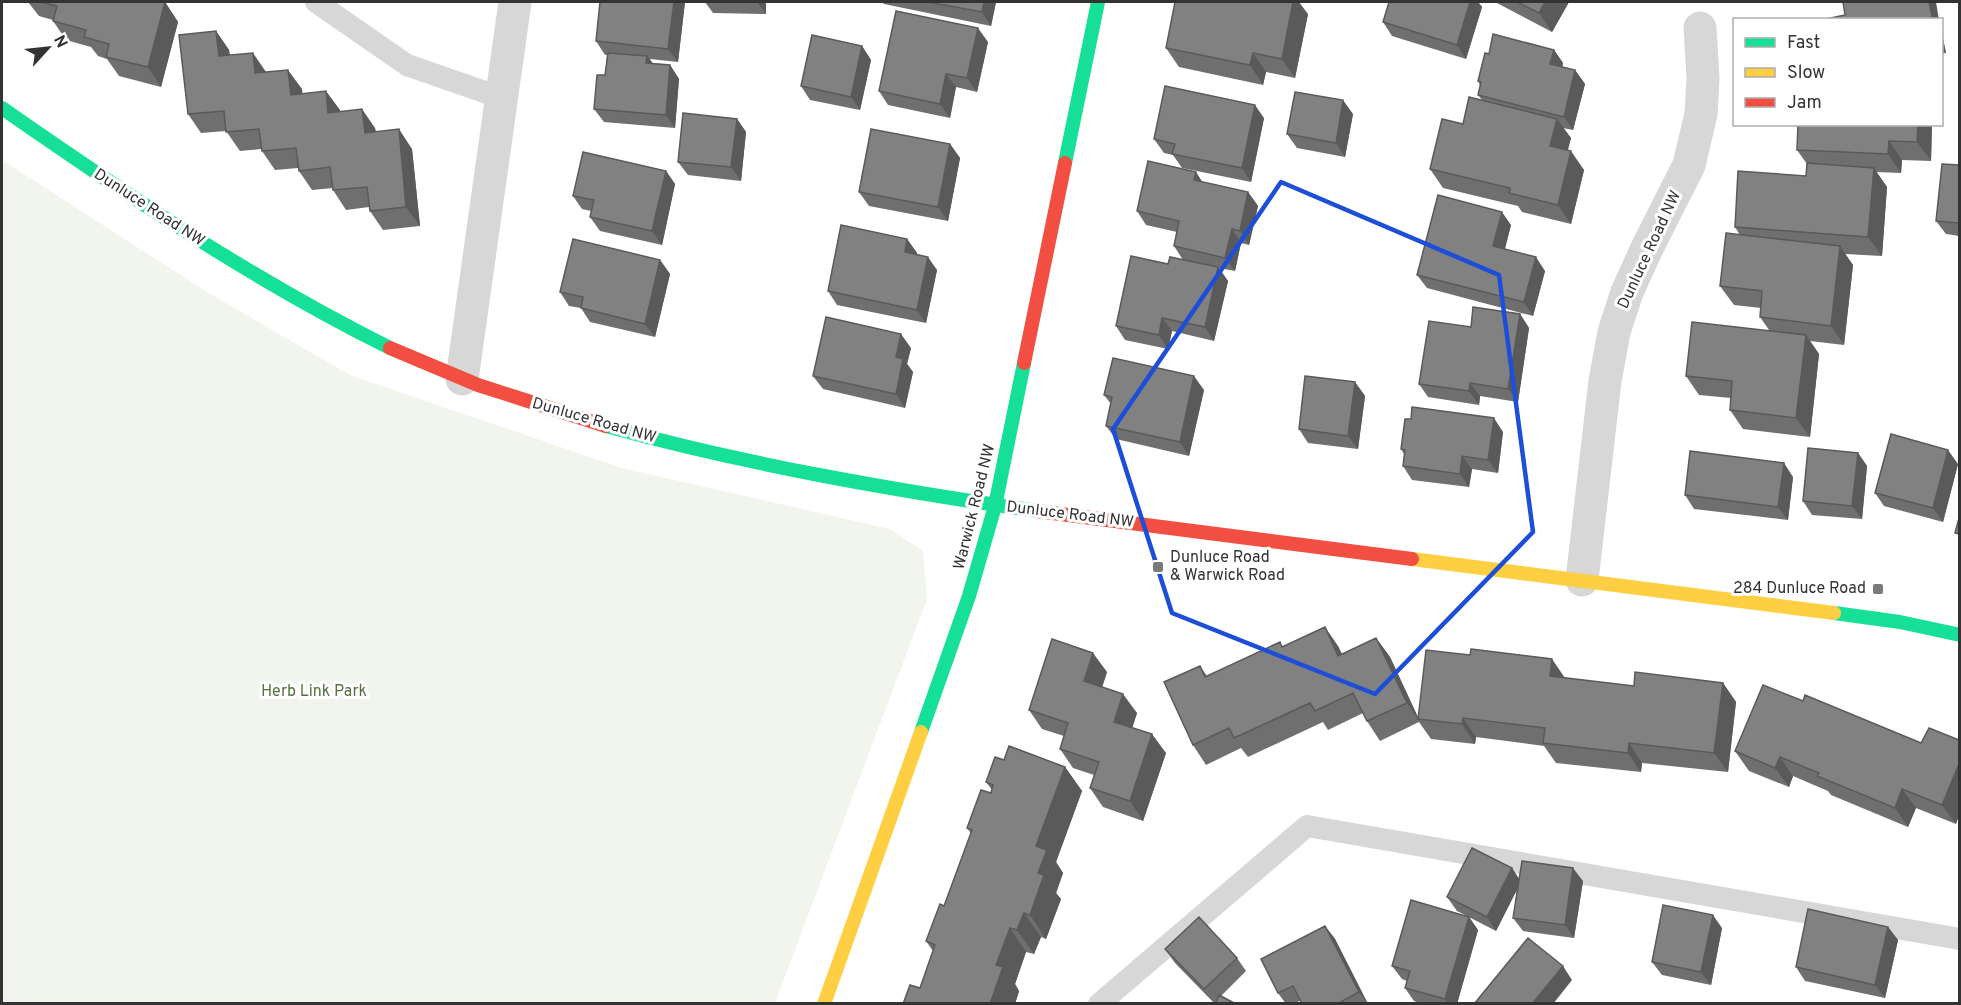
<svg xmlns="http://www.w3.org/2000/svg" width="1961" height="1005" font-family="Overpass,sans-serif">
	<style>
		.green { fill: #f1f5ed }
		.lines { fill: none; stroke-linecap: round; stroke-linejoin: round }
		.lane { stroke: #d7d7d7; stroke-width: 22 }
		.street { stroke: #d7d7d7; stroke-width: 33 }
		.fast { stroke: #16e098; stroke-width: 14 }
		.slow { stroke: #ffcf43; stroke-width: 14 }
		.jam { stroke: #f24e42; stroke-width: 14 }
		.wall { fill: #6f6f6f }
		.shaded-wall { fill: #5a5a5a }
		.building { fill: #818181; stroke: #5a5a5a; stroke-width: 1.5 }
		.marked { fill: none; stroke: #1d4ed8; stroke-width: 4.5; stroke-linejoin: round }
		.poi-dot { fill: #7a7a7a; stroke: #fff; stroke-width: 2 }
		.labels { text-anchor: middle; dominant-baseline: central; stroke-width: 6; stroke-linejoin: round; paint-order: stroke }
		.street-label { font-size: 16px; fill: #333; stroke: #fff }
		.poi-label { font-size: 16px; fill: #333; stroke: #fff; text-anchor: start }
		.park-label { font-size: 16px; fill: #56703f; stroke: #fff }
	</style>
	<rect width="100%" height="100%" fill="#fff"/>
	<path class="green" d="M2,160L210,294L350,375L622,468L890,529L923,551L927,599L775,1003H2Z"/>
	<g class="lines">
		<path class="lane" d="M316,2L407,65L502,98
			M1099,1004L1307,826L1960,939"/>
		<path class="street" d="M462,379L515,2
			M1582,580L1605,381L1614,332L1627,292L1648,246L1689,165L1701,114L1703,79L1700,28"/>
		<path class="fast" d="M2,108C127,195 253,280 390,348
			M1065,163L1098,2
			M606,426C748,465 892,490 1037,511
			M1834,613L1900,622L1960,635
			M921,732L969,596L995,506L1024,363"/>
		<path class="slow" d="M1412,559L1834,613
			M824,1004L921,732"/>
		<path class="jam" d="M390,348L478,385L606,426
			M1024,363L1065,163
			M1037,511L1412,559"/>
	</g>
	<path class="wall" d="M28,2H165L178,22L161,87L119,76L107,59L98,56L91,47L66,40L53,21V20L39,16Z
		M685,2L678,62L650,59L653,64L670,65L679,79L675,128L604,122L594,109L605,75L607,55H605L596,41Z
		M705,2H766V14L713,13Z
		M882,2H996L991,26L884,4Z
		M1389,2H1478L1482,7L1466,59L1392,36L1383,22Z
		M1495,2H1569L1552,32Z
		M1308,14L1295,78L1266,72L1263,85L1179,67L1166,48Z
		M1941,29L1946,53L1941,54Z
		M216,31L229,50L230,55L302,89V93L340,110V112L375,128L376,132L412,149L420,226L383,230L370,211L369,207L346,210L333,190V188L312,190L299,171L298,168L275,170L262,151L261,149L240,151L226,131L201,133L188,114Z
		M988,42L977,92L956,87L950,118L888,105L879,91Z
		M862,46L871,60L860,110L810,100L801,86Z
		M1554,50L1563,63L1562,67L1575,70L1585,84L1573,130L1563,128L1571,138L1567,151L1584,170L1571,224L1522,212L1518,206L1443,188L1430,169L1482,100L1478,95L1480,85L1478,81L1489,54Z
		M1353,114L1345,157L1297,148L1287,134Z
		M1264,118L1251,182L1182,168L1173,155L1164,153L1154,139Z
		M737,119L746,132L741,181L688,175L678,162Z
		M1932,124L1931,161L1902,160L1901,173L1876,172L1887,187L1882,256L1845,254L1853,265L1844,345L1810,341L1819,354L1810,437L1743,429L1730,410L1731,398L1699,395L1686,376L1769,330L1760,317L1761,308L1734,305L1720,286L1740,235L1735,227L1806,176L1807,164L1797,150Z
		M950,144L960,158L948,221L869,206L859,192Z
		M1959,165V236L1946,234L1936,221Z
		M666,171L675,184L662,245L600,231L590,217L591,211L582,209L573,196Z
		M1202,182L1248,192L1258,206L1249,245L1241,243L1235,271L1219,268L1228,281L1214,341L1172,331L1168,349L1125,340L1116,326L1168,264L1183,260L1174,246L1177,232L1146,225L1137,211Z
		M1511,225L1505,249L1545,271L1533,316L1427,288L1417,275Z
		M907,239L917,253V254L937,270L926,323L837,305L828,291Z
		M660,260L670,274L655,337L590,322L581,308L569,306L560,292Z
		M1520,314L1529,328L1518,402L1480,396L1479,405L1428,397L1419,384L1471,327Z
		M911,348L907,364L913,372L905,408L823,389L813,376Z
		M1355,382L1365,396L1358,449L1308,443L1299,429Z
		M1204,390L1189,456L1116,439L1106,426L1111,404L1104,395Z
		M1411,419L1503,432L1498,473L1472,469L1469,487L1412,480L1403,466L1404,454L1401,449Z
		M1858,453L1867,466L1862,519L1812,515L1803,501Z
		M1958,464L1943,522L1884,506L1875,493Z
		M1793,477L1788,520L1694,509L1685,495Z
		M1376,638L1390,657L1418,717L1565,678L1634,686L1723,683L1736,702L1728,772L1642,763L1641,772L1556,763L1544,746L1476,737L1475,744L1431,739L1419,722L1380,741L1367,721L1363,713L1328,730L1323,722L1248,757L1241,748L1206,765L1193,745L1200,666L1207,676L1283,646H1338L1342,654Z
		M1107,672L1102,687L1137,713L1132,728L1166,753L1143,821L1103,807L1090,788L1094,775L1073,768L1060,749L1064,736L1042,729L1029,710Z
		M1803,701L1921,743L1956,824L1916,808L1908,827L1831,795L1828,791L1793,776L1789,787L1749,771L1735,751Z
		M1004,760L1065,767L1082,791L1056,862L1063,873L1056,893L1061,899L1046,939L1041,937L1034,954L1026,952L1015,984L1019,991L1015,1004H903L920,988L933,951L926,941L944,906L971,833L967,828L991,793L992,790L986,782Z
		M1512,868L1519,879L1583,881L1574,938L1523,931L1513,918L1517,889L1496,931L1457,911L1447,897Z
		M1469,917L1478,930L1457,1004H1422L1414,1001L1405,988L1407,981L1402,979L1392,966Z
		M1325,926L1335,939L1368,1004H1302L1301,1000L1294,1004H1286L1278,993Z
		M1888,927L1898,940L1885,998L1805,981L1796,967Z
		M1722,928L1711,985L1662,975L1652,962Z
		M1165,949L1237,958L1246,971L1214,1003L1175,963Z"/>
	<path class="shaded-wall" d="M165,2L178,22L161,87L148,67Z
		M674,2H685L678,62L668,49Z
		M757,2H766V14Z
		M984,2H996L991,26L982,12Z
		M1293,2H1299L1308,14L1295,78L1282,59Z
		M1470,2H1478L1482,7L1466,59L1457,45Z
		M1545,2H1569L1552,32L1539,13Z
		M1929,2H1936L1939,20H1933Z
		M978,28L988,42L977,92L967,78Z
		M1941,29L1946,53L1941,46Z
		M216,31L229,50L232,75L219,56Z
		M862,46L871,60L860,110L851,97Z
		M1554,50L1563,63L1560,78L1550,64Z
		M253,53L266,72L255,73Z
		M1253,53L1266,72L1263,85L1250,65Z
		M647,56L657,69L646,63Z
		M670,65L679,79L675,128L666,115Z
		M288,70L302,89L304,114L291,95Z
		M1575,70L1585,84L1573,130L1564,117Z
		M946,74L956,87L950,118L940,104Z
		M326,91L340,110L342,132L328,113Z
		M1343,100L1353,114L1345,157L1336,143Z
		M1255,105L1264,118L1251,182L1242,168Z
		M362,109L375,128L378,152L365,133Z
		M737,119L746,132L741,181L731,167Z
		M1557,119L1571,138L1564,166L1550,146Z
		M1918,124H1932L1931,161L1917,142Z
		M399,129L412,149L420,226L406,207Z
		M1889,141L1902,160L1901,173L1888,154Z
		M950,144L960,158L948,221L938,207Z
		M1571,151L1584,170L1571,224L1558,205Z
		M1874,168L1887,187L1882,256L1868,237Z
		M666,171L675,184L662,245L652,231Z
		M1196,172L1205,186L1194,180Z
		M1248,192L1258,206L1249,245L1240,231Z
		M1502,212L1511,225L1502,259L1493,246Z
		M1232,229L1241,243L1235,271L1225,258Z
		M907,239L917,253L915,265L905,252Z
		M1840,246L1853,265L1844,345L1831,326Z
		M928,257L937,270L926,323L917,310Z
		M1536,257L1545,271L1533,316L1524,302Z
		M660,260L670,274L655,337L645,324Z
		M1218,267L1228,281L1214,341L1205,327Z
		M1520,314L1529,328L1518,402L1508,389Z
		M1162,318L1172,331L1168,349L1159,335Z
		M901,334L911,348L907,364L913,372L905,408L896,394V357Z
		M1806,335L1819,354L1810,437L1796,418Z
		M1194,376L1204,390L1189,456L1180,442Z
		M1355,382L1365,396L1358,449L1348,436Z
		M1470,383L1480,396L1479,405L1469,391Z
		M1494,418L1503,432L1498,473L1488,460Z
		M1948,450L1958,464L1943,522L1933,508Z
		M1858,453L1867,466L1862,519L1852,506Z
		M1462,456L1472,469L1469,487L1460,474Z
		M1784,463L1793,477L1788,520L1778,507Z
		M1325,627L1338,646L1351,675L1338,656Z
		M1376,638L1390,657L1420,722L1407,703Z
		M1093,653L1107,672L1098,700L1084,681Z
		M1552,659L1565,678L1550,676Z
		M1723,683L1736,702L1728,772L1714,753Z
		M1123,694L1137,713L1128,741L1114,722Z
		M1463,718L1476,737L1475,744L1462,724Z
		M1152,734L1166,753L1143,821L1130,801Z
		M1629,743L1642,763L1641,772L1628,753Z
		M1780,757L1793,776L1789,787L1775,768Z
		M1959,764V816L1956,824L1942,805Z
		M1065,767L1082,791L1056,862L1063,873L1056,893L1061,899L1046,939L1030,915L1038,873L1036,846Z
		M1902,789L1916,808L1908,827L1895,808Z
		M1512,868L1521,882L1496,931L1487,917Z
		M1573,868L1583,881L1574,938L1565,925Z
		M1024,913L1041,937L1034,954L1017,930Z
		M1713,915L1722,928L1711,985L1701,972Z
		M1469,917L1478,930L1457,1004H1448L1445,999Z
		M1325,926L1335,939L1368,1004L1359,992Z
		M1888,927L1898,940L1885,998L1875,985Z
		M1010,928L1026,952L1015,984L1019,991L1015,1004H990L996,965Z
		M1563,966L1572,980L1553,1004H1532Z"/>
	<path class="building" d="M41,2H165L148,67L106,57L109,44L84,37L86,30L53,21L57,6Z
		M600,2H674L668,49L596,41Z
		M928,2H984L982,12Z
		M1175,2H1293L1282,59L1253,53L1250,65L1166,48Z
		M1389,2H1470L1457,45L1383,22Z
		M1517,2H1545L1539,13Z
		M1843,2H1929L1933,20H1821L1845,15Z
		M896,11L978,28L967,78L946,74L940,104L879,91Z
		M216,31L219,56L253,53L255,73L288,70L291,95L326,91L328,113L362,109L365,133L399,129L406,207L370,211L367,187L333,190L330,167L299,171L296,148L262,151L259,129L226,132L224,111L188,114L179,35Z
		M1493,34L1554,50L1550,64L1575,70L1564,117L1478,95L1481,82L1478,81L1485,53L1489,54Z
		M812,35L862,46L851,97L801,86Z
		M608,53L647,56L646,63L670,65L666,115L594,109L597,75H605Z
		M1165,86L1255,105L1242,168L1172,154L1175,144L1154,139Z
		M1295,92L1343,100L1336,143L1287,134Z
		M1469,97L1557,119L1550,146L1571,151L1558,205L1509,193L1510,188L1430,169L1442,119L1463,124Z
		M683,113L737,119L731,167L678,162Z
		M1798,124H1918L1917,142L1889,141L1888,154L1797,150Z
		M871,129L950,144L938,207L859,192Z
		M583,152L666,171L652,231L590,217L594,200L573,196Z
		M1148,161L1196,172L1194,180L1248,192L1240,231L1232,229L1225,258L1174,246L1179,221L1137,211Z
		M1807,163L1874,168L1868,237L1735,227L1738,171L1806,176Z
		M1942,164L1959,165V223L1936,221Z
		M1438,195L1502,212L1493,246L1536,257L1524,302L1417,275Z
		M841,225L907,239L905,252L928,257L917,310L828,291Z
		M1726,233L1840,246L1831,326L1760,317L1762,291L1720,286Z
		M573,239L660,260L645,324L581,308L583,297L560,292Z
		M1131,256L1168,264L1170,257L1218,267L1205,327L1162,318L1159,335L1116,326Z
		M1473,307L1520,314L1508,389L1470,383L1469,391L1419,384L1429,321L1471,327Z
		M826,317L901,334L896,357L903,359L896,394L813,376Z
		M1692,322L1806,335L1796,418L1730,410L1732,381L1686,376Z
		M1113,358L1194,376L1180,442L1106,426L1112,397L1104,395Z
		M1305,376L1355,382L1348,436L1299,429Z
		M1412,407L1494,418L1488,460L1462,456L1460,474L1403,466L1405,450L1401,449L1405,419H1411Z
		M1891,434L1948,450L1933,508L1875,493Z
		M1808,448L1858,453L1852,506L1803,501Z
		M1690,451L1784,463L1778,507L1685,495Z
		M1959,518V534L1955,533Z
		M1325,627L1338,656L1376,638L1407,703L1367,721L1353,693L1315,711L1310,703L1234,738L1229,728L1193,745L1164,682L1200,666L1205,677L1280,642L1282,647Z
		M1052,639L1093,653L1084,681L1123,694L1114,722L1152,734L1130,801L1090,788L1099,762L1060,749L1068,723L1029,710Z
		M1471,649L1552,659L1550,676L1634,686L1635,672L1723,683L1714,753L1629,743L1628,753L1543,743L1545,728L1463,718L1462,724L1418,719L1426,650L1470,655Z
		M1763,685L1803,701L1805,695L1921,743L1929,728L1959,740V764L1942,805L1902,789L1895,808L1817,776L1819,773L1780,757L1775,768L1735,751Z
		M1009,746L1065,767L1036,846L1047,850L1038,873L1044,875L1030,915L1024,913L1017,930L1010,928L996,965L1003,967L990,1004H903L910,985L920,988L935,945L926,941L940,904L944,906L972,830L967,828L981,790L991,793L993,785L986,782L995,757L1004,760Z
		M1472,848L1512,868L1487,917L1447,897Z
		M1522,861L1573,868L1565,925L1513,918Z
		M1411,900L1469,917L1445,999L1405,988L1410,971L1392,966Z
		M1663,905L1713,915L1701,972L1652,962Z
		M1808,909L1888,927L1875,985L1796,967Z
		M1199,917L1237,958L1204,989L1165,949Z
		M1325,926L1359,992L1337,1004H1302L1293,986L1278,993L1261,959Z
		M1528,938L1563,966L1532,1004H1474Z
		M1219,995L1236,1004H1215Z"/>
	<path class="marked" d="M1281,182L1499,275L1533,532L1375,694L1172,613L1113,429Z"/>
	<g class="poi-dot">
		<rect x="1152" y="561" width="12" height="12" rx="3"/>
		<rect x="1872" y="583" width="12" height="12" rx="3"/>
	</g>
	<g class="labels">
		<g class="street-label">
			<text transform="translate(149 208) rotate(33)">Dunluce Road NW</text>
			<text transform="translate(1650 250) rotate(-65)">Dunluce Road NW</text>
			<text transform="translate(594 421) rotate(16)">Dunluce Road NW</text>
			<text transform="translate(975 507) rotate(-76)">Warwick Road NW</text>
			<text transform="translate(1070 515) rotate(7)">Dunluce Road NW</text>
		</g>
		<g class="poi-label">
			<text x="1170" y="558">Dunluce Road<tspan x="1170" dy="18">&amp; Warwick Road</tspan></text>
			<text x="1866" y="589" text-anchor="end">284 Dunluce Road</text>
		</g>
		<g class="park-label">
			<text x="314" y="692">Herb Link Park</text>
		</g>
	</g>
	<rect width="1961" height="1005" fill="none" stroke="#333333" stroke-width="6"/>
	<rect x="1733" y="18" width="210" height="108" fill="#ffffff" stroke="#adadad" stroke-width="1.5"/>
	<rect x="1745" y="38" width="30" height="9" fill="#16e098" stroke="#adadad" stroke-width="1.5"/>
	<text x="1787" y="48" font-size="18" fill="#333333">Fast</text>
	<rect x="1745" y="68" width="30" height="9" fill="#ffcf43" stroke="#adadad" stroke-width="1.5"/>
	<text x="1787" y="78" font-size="18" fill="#333333">Slow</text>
	<rect x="1745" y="98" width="30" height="9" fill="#f24e42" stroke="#adadad" stroke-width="1.5"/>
	<text x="1787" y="108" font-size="18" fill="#333333">Jam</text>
	<g transform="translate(48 48) rotate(63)" stroke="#ffffff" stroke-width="4.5" paint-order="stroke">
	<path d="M0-4.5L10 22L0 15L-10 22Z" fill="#333333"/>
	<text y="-9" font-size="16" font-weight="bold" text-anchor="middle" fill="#333333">N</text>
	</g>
</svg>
